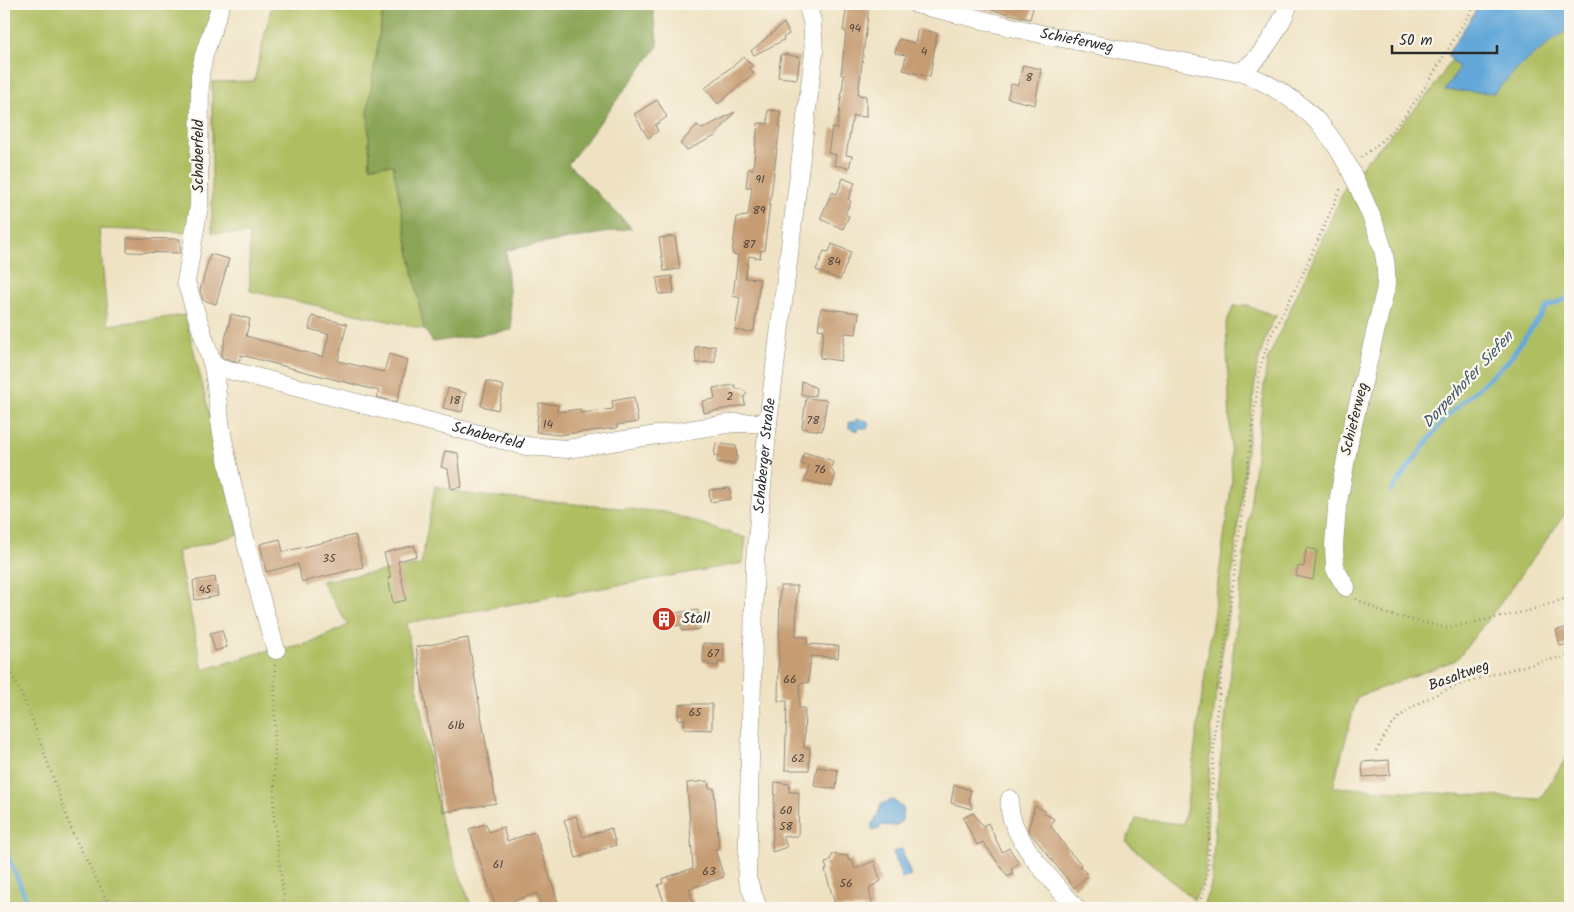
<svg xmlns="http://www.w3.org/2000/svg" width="1574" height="912" font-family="Kalam,sans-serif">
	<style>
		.green { fill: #aebe61; stroke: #6c7446 }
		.forest { fill: #8aa557; stroke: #5a6841 }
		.water { fill: #63a8d9; stroke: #476a82 }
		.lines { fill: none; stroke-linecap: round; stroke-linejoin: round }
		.stream { stroke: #63a8d9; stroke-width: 4.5 }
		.building { fill: #c69c73 }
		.minor-casing { stroke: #8d8676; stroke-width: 19 }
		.path { stroke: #8d8676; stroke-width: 2.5; stroke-dasharray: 1 4; stroke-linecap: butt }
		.minor { stroke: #fff; stroke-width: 18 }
		.labels { text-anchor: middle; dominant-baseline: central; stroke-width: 4.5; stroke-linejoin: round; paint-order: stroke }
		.number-label { font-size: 12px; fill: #52473d }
		.street-label { font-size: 15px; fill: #2b2b2b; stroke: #fbf7ec }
		.poi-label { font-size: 15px; fill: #2b2b2b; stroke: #fbf7ec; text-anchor: start }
		.water-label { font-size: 16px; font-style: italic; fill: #3f5768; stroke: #fbf7ec }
	</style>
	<rect width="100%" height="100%" fill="#fbf7ec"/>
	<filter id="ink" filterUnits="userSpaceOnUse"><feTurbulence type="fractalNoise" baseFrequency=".02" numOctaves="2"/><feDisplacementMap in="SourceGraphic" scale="10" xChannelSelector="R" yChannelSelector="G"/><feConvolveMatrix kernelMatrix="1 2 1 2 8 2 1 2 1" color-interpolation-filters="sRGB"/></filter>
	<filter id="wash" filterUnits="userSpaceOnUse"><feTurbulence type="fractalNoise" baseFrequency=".0096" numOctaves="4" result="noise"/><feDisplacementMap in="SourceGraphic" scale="20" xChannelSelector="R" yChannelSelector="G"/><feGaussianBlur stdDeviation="1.12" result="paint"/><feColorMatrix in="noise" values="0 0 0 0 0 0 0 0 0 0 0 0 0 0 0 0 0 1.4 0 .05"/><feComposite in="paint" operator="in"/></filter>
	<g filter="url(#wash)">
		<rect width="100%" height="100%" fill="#efe2c2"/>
		<path class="green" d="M4,4H215L190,232L99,229L108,325L185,315L239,534L177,552L203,670L262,652L311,643L348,625L321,581L421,565L435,486L473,495L665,512L746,538L743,563L406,623L441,823L472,908H4Z
			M272,4H384L368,109L370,166L393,164L424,329L250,291L249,234L212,233V82L254,81Z
			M1488,4H1570V507L1503,600L1456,660L1357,697L1333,787L1540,799L1570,752V908H1202L1211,885L1218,781L1267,361L1348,181L1432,90Z
			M1245,305L1276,316L1268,331L1257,366L1227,620L1211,732L1205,877L1194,900L1126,842L1136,819L1183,824L1186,811L1232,480L1226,323L1234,306Z"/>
		<path class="forest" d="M384,4H652L658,46L568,164L632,228L506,250L512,330L433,342L424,329L393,165L370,166L368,109Z"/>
		<path class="water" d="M1480,4H1570V27L1520,66L1494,93L1445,90L1459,68L1447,55Z
			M856,419L868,421V428H858V431L849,428V422H856Z
			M893,800L903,808L902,821L895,826L882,825L878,830L872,829V824L877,817L881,804Z
			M902,849L911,876L902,879L893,852Z"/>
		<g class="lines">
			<path class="stream" d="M1391,491L1444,419L1508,361L1547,307L1570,297
				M4,834V837
				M4,847L27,901L34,908"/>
		</g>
		<g id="blocks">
			<path class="building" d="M847,4L868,6V16L858,95L866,96V117L853,116L846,155L852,156L849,168L834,165L836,155L828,153L832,128L837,129L844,75H841L846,31H843Z
				M983,4H1034L1030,19L983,8Z
				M784,23L789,34L783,38L784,40L754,55L751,51Z
				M918,29L937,33L930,77L903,70L906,55L895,53L899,39L915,43Z
				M781,54L800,57L797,79L778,77Z
				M744,57L752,65L749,68L754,73L718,104L705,88Z
				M1023,65L1041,69L1035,105L1007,98L1011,84L1018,85Z
				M657,100L667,117L655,125L658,131L648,138L634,114Z
				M768,110L780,111V125L764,251L761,250L760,258L749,256L745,278L760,279L754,331L747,332L735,330L740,298L733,296L738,255L732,254L737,217L748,216L752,187H746L748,169H753L758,123L768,124Z
				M735,112L715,136L687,150L680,144L697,125L702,129Z
				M843,178L855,183L848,199L851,201L845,214L849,216L843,229L820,219L832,192L837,194Z
				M675,236L680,269L664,271L659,238Z
				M127,238L180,239V253L127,252Z
				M832,244L851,252L840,280L816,270L824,251L829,252Z
				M210,254L229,259L216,304L203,300L200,290Z
				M672,276L674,293L659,294L657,278Z
				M821,308L859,313L856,334L845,333L841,361L820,358L824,330L818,329Z
				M231,314L250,319L246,336L323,357L329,334L309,329L312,316L347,324L338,361L384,372L389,354L408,360L397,402L377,397L379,391L241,355L239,362L221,357Z
				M715,346V362L696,363L695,347Z
				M487,381L504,386L498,410L481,406Z
				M802,381L816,388L815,396L801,395Z
				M735,385L736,389H741L747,393L744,397L745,405L704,413L702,401L715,399L713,388Z
				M448,388L466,393L462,412L443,408Z
				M634,397L638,422L617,425V428L558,435L536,432L539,403L558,405L557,412L580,409L581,413L613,409L612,401Z
				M806,398L827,400L822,431L802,428Z
				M716,443L736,446L737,460L733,464L717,462L718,456H714Z
				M445,451L458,453L462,487L451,489L448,469L441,467Z
				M804,452L833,461L831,468L835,476L832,487L805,480L809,466L801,464Z
				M730,488L731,499L710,502L709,490Z
				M355,535L363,567L302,582L298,564L266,572L260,544L280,539L283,552Z
				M414,545L417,556L398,561L406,600L393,603L388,578H391L384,553Z
				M1306,548L1317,550L1313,580L1296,576L1298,566L1304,567Z
				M215,577L218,596L195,600L193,581Z
				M780,586H797L796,637H808L807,644L839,646L838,658L811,656L808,683H800L799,708H805L804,748H810L809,770H785L787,701H778Z
				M698,610L700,629L682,631L681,625L674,626L673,613Z
				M1570,627V644L1560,646L1556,630Z
				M222,630L227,647L215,651L210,633Z
				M468,638L496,803L443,812L416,647Z
				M703,643L724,644L723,662H718V666L708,665V662H703Z
				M685,704H712V730L684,729L685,719H678L679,705Z
				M1389,760L1390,775L1363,777L1362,762Z
				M817,767L838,770L836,789L814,786Z
				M708,781L709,788H714L719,849H715L724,877L689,889L695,908H666L658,885L663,883L662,879L693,868L687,783Z
				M775,782L790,784L789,792H799L798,836H783L787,847L772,852Z
				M954,785L971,790L969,799L972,809L951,803Z
				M1035,806L1045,811L1044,813L1054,819L1051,826L1068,850L1081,864L1080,866L1088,875L1074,888L1028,830Z
				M973,813L983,826L988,823L1002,852L1009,848L1019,863L1011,869L1013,874L1008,877L983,842L977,845L963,818Z
				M576,816L583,837L611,828L616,845L576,858L564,820Z
				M486,824L489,832L503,827L507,841L535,832L560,908H542L537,893L496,907L469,829Z
				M833,854L847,856L849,861L852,860L855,869L874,861L881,881L869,888L873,908H836L825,870L827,869L825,863L829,862Z"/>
		</g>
	</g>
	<g filter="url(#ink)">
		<use href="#blocks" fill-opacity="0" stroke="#8d8676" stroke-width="1"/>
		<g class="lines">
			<g class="minor-casing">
				<g id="minor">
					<path id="s1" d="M221,4L204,55L200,75L199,206L186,282L213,366L526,446L567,449L733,423H768"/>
					<path id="s2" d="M916,4L1041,34L1236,72C1258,67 1282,23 1289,4"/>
					<path d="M1239,71C1315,102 1338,138 1369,211C1380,238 1390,261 1385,291L1350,437L1337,508L1334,545L1335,569L1346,587"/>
					<path d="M213,366C217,388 218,411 222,434C236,507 254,579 276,650"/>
					<path d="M1010,799C1004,832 1055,884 1076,908"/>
					<path id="s3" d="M758,908L747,878L755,561L768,423L814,53L812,21L807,4"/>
				</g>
			</g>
			<path class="path" d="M1361,157C1412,124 1442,54 1476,4
				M1356,599L1387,614L1447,628L1528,611L1570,597
				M4,656L31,716L73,834L111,908
				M275,665L274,818L285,908
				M1376,751C1384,738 1391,723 1403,714C1446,681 1518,668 1570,655
				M1197,908L1204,891L1208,869L1215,727L1260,368L1269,339L1301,278L1341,188"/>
			<use href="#minor" class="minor"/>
		</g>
	</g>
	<defs>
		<g id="building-disc" transform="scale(1.25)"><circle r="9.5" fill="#c8321e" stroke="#fbf7ec"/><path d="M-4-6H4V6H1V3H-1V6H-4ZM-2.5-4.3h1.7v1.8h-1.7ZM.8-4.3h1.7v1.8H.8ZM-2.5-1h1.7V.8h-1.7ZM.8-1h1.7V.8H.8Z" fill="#fff"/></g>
	</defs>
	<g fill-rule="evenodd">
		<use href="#building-disc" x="664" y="619"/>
	</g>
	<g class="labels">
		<g class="number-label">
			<text x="855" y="28">94</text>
			<text x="924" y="51">4</text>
			<text x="1029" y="77">8</text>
			<text x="760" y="179">91</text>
			<text x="759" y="210">89</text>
			<text x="749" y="244">87</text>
			<text x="834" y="261">84</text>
			<text x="730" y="396">2</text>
			<text x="455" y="400">18</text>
			<text x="813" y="420">78</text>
			<text x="548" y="424">14</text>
			<text x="820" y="469">76</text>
			<text x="329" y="558">35</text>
			<text x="205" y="589">45</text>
			<text x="713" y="653">67</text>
			<text x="790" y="679">66</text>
			<text x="695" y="712">65</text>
			<text x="456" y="725">61b</text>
			<text x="798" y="758">62</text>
			<text x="786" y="810">60</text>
			<text x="786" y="826">58</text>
			<text x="498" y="864">61</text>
			<text x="709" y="871">63</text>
			<text x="846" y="883">56</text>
		</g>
		<g class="street-label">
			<text stroke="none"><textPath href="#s2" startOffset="165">Schieferweg</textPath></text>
			<text transform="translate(199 156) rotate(-90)">Schaberfeld</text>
			<text transform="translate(1355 419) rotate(-76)">Schieferweg</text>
			<text stroke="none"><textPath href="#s1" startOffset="654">Schaberfeld</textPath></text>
			<text stroke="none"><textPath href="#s3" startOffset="455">Schaberger Straße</textPath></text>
			<text transform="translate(1459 676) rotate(-20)">Basaltweg</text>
		</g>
		<g class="poi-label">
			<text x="682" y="619">Stall</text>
		</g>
		<g class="water-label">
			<text transform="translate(1468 380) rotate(-47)">Dorperhofer Siefen</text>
		</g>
	</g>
	<rect width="1574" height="912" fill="none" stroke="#fbf7ec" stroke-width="20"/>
	<path d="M1392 45v8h105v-8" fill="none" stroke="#2b2b2b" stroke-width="2.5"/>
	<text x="1399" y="45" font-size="15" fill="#2b2b2b" stroke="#fbf7ec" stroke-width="4" paint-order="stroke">50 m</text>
</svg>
